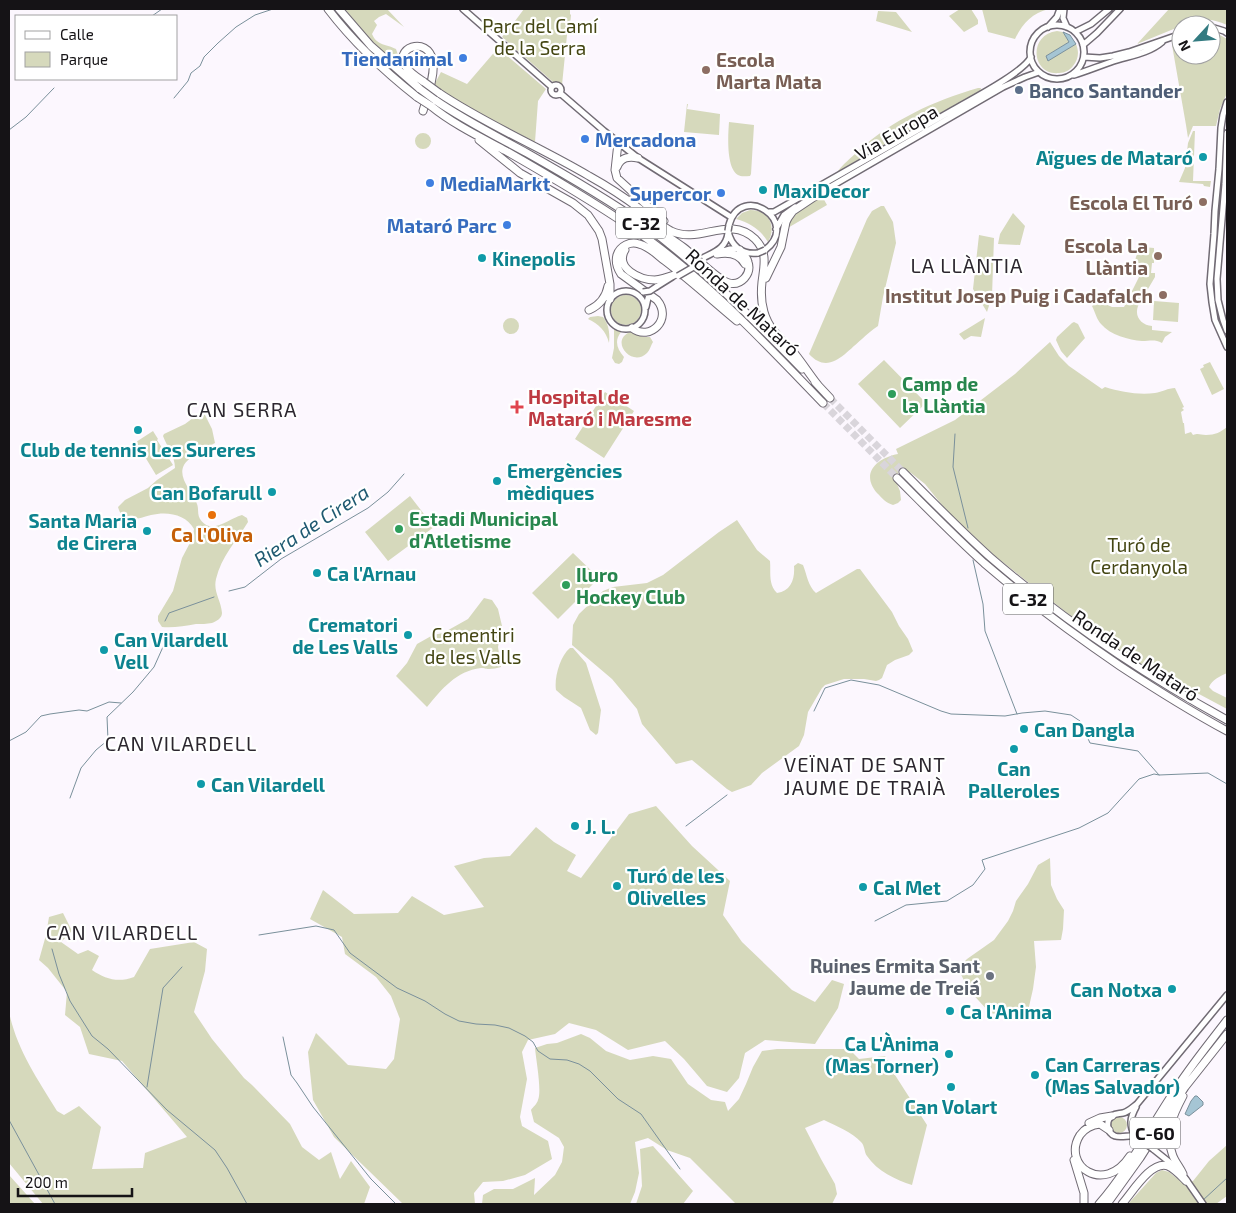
<svg xmlns="http://www.w3.org/2000/svg" width="1236" height="1213" font-family="'Exo 2',sans-serif">
	<style>
		.green { fill: #d6d9bc }
		.water { fill: #a5c5d4; stroke: #7a909b }
		.lines { fill: none; stroke-linecap: round; stroke-linejoin: round }
		.stream { stroke: #7a909b; stroke-width: 1 }
		.highway-tunnel { stroke: #d9d5db; stroke-width: 7; stroke-dasharray: 7 3.5; stroke-linecap: butt }
		.minor-casing { stroke: #716b74; stroke-width: 8 }
		.highway-casing { stroke: #716b74; stroke-width: 9 }
		.minor { stroke: #fff; stroke-width: 5 }
		.highway { stroke: #fff; stroke-width: 7 }
		.minor-bridge-casing { stroke: #716b74; stroke-width: 8; stroke-linecap: butt }
		.highway-bridge-casing { stroke: #716b74; stroke-width: 9; stroke-linecap: butt }
		.minor-bridge { stroke: #fff; stroke-width: 5 }
		.highway-bridge { stroke: #fff; stroke-width: 7 }
		.shop-dot { fill: #3f7fe0; stroke: #fff; stroke-width: 2 }
		.education-dot { fill: #8d6e63; stroke: #fff; stroke-width: 2 }
		.service-dot { fill: #5c6f8a; stroke: #fff; stroke-width: 2 }
		.culture-dot { fill: #0f9aa8; stroke: #fff; stroke-width: 2 }
		.leisure-dot { fill: #2e9e5b; stroke: #fff; stroke-width: 2 }
		.health-dot { fill: #e0444e; stroke: #fff; stroke-width: 2 }
		.food-dot { fill: #e8710a; stroke: #fff; stroke-width: 2 }
		.worship-dot { fill: #6b7280; stroke: #fff; stroke-width: 2 }
		.labels { text-anchor: middle; dominant-baseline: central; stroke-width: 4.5; stroke-linejoin: round; paint-order: stroke }
		.shield { fill: #fff; stroke: #5b5a5c; stroke-width: 1 }
		.shield-label { font-size: 18px; font-weight: bold; fill: #151316 }
		.park-label { font-size: 19px; fill: #444613; stroke: #fff }
		.shop-label { font-size: 19px; font-weight: bold; fill: #366cbe; stroke: #fff; text-anchor: end }
		.education-label { font-size: 19px; font-weight: bold; fill: #785e54; stroke: #fff; text-anchor: end }
		.service-label { font-size: 19px; font-weight: bold; fill: #4e5e75; stroke: #fff; text-anchor: start }
		.street-label { font-size: 19px; fill: #151316; stroke: #fff }
		.culture-label { font-size: 19px; font-weight: bold; fill: #0d838f; stroke: #fff; text-anchor: start }
		.leisure-label { font-size: 19px; font-weight: bold; fill: #27864d; stroke: #fff; text-anchor: start }
		.health-label { font-size: 19px; font-weight: bold; fill: #be3a42; stroke: #fff; text-anchor: start }
		.food-label { font-size: 19px; font-weight: bold; fill: #c56008; stroke: #fff }
		.worship-label { font-size: 19px; font-weight: bold; fill: #5b616d; stroke: #fff; text-anchor: end }
		.neighbourhood-label { font-size: 20px; letter-spacing: 1px; fill: #2c272f; stroke: #fff }
		.water-label { font-size: 20px; font-style: italic; fill: #1f5a71; stroke: #fff }
	</style>
	<rect width="100%" height="100%" fill="#fcf7fe"/>
	<path class="green" d="M345,9H387L404,27L386,14L379,17L374,21L377,25L372,34C377,46 387,44 396,49L398,55V60L394,61C375,46 360,28 345,9Z
		M524,9H570V14L571,15L570,25H568L562,85L553,82L502,37L508,29H509Z
		M960,9H971L978,20V24L964,32L949,16Z
		M982,9H1049C1032,13 1022,24 1015,39L988,32Z
		M1169,9H1227V25C1215,20 1207,18 1194,22C1189,23 1186,25 1181,25V26L1137,44Z
		M878,11L896,12L912,32L876,21Z
		M1057,31L1063,32L1069,42L1046,56L1049,60L1076,44C1079,51 1079,59 1073,66C1070,70 1065,73 1059,73C1032,76 1027,35 1057,31Z
		M1211,33L1220,35L1227,39V93L1220,109L1216,126H1193L1188,138L1186,125L1172,45L1181,41V55H1211Z
		M498,48L546,89L538,101L535,142L467,107L433,87L441,72L467,84Z
		M978,88H981L980,92L840,172L838,171C843,164 851,158 857,152C892,120 933,101 978,88Z
		M687,104H688L687,109L720,114L719,135L684,132Z
		M729,122L754,125L751,174L750,176C746,176 741,177 738,175C726,168 728,135 729,122Z
		M1193,131H1195L1193,181H1211L1210,187L1204,186L1203,184L1179,182L1185,168L1188,143Z
		M415 141a8 8 0 1 1 16 0a8 8 0 1 1-16 0Z
		M822,196L827,205L786,229L795,212Z
		M881,206H884L893,222L896,243L883,297L878,326C872,330 867,334 862,339C846,352 829,376 809,354L867,219L872,211Z
		M750,210C769,210 777,226 768,242C760,229 750,223 736,219L742,213Z
		M1013,213L1025,226L1020,245L998,244L1000,234Z
		M979,235L994,238L992,296L987,312L973,289Z
		M1143,247L1154,248V263H1152L1151,273H1155V277L1138,306C1134,317 1142,325 1152,326V330L1172,332L1165,337L1162,343C1155,339 1150,341 1142,341C1129,340 1110,335 1101,324C1097,320 1095,312 1092,306L1099,301L1112,307H1124L1139,277L1134,275L1126,266L1129,262L1133,266L1137,254Z
		M611 310a15 15 0 1 1 30 0a15 15 0 1 1-30 0Z
		M1154,301L1179,303L1178,322L1153,320Z
		M598,316L603,317C609,325 610,333 609,343C606,331 599,324 588,319L590,317Z
		M985,318L981,337L971,336L964,340L959,334Z
		M503 326a8 8 0 1 1 16 0a8 8 0 1 1-16 0Z
		M1074,322L1078,324L1085,338L1067,358L1061,351L1056,340L1057,337L1072,323Z
		M614,329L621,332C614,341 617,349 624,357L622,362L619,364L615,363L612,358L614,348Z
		M630,332L644,337H650L653,342C651,345 650,350 647,353C632,368 609,341 630,332Z
		M1050,342L1059,356L1069,366L1102,389L1105,387C1121,392 1138,395 1155,393C1162,392 1168,388 1175,388L1184,407L1182,408L1184,410L1181,412L1183,423H1184L1185,434L1191,432L1193,435C1199,433 1200,435 1206,435C1215,435 1221,432 1227,427V673C1220,676 1212,680 1209,687L1213,691L1227,698V709L1199,694L1152,673L1067,613L995,556L946,510L925,484L911,473L907,471L899,472L896,475L895,479L900,491L901,500L898,503L893,505C886,503 882,498 877,493C860,473 877,458 898,454L896,449L955,420L1015,374Z
		M884,360L926,403L900,428L858,384Z
		M1210,362L1224,389L1212,395L1200,369L1204,367L1203,365Z
		M605,392L634,411L604,458L575,439Z
		M204,413L212,429L215,443C208,447 187,458 184,465C177,478 193,492 197,504C199,509 197,514 200,519C202,522 205,525 209,526C220,528 231,518 242,515L247,518L248,522C237,540 221,557 216,579C213,592 221,600 222,613C222,618 217,621 212,623C207,624 201,624 196,624C185,626 173,628 162,627L158,621V616L173,591L182,558L193,537L194,529C186,514 167,511 151,515C139,518 123,526 118,507L125,500L148,488L157,480L175,468C175,456 167,447 163,436L164,434L185,424L193,418Z
		M153,431L158,439L157,440L173,465L156,475L136,442Z
		M410,496L434,527L388,561L365,532Z
		M737,520L757,550L770,561C771,572 768,584 777,593C791,591 795,579 794,566L798,563L803,565C807,575 808,586 816,593L857,569H860L892,612L899,626L908,639L913,651L909,655L895,660L887,665L882,678L879,680L876,681L864,679H844L825,685L822,688L808,712L804,735L799,746L762,773L751,785L732,792L727,789L692,760L676,764L642,724L637,709L612,679L572,645L573,625L579,614L603,591L613,587L647,583L663,575L719,532Z
		M573,553L599,578L558,619L532,593Z
		M484,598L492,600L498,609L502,626L498,647L501,667C497,668 493,669 489,669C485,669 485,668 481,668C456,671 442,689 427,707L396,676L407,663L417,644L433,635L443,633L468,619Z
		M570,648H573L586,663L601,710L598,733L596,735L590,730L581,708L564,697L556,690C554,678 560,656 570,648Z
		M656,806L692,846L730,881L723,915L742,942L792,990L815,1002L832,980L844,984L838,1008L815,1044L765,1040L745,1053L739,1078L727,1092L707,1086L684,1059L665,1041L628,1050L596,1030L569,1023L555,1034L528,1040L522,1052L527,1079L520,1117L522,1126L548,1141L552,1159L525,1175L503,1181L483,1182L474,1193L475,1204H403L334,1137L313,1100L308,1052L316,1033L348,1065L386,1069L394,1059L400,1019L391,996L376,977L345,954L342,937L310,919L323,890L354,914L398,913L412,896L444,915L484,907L454,866L484,858L510,856L536,827L554,842L576,855L567,871L581,878L629,814Z
		M1050,858L1051,885L1057,899L1064,910L1063,929L1061,940L1034,941L1036,967L1033,989L1028,1011L1018,1016L1002,1015L990,1013L968,989L958,968L967,959L994,940L1008,921L1013,911L1016,901L1028,884L1038,865Z
		M63,913L72,931L61,942L78,954L88,950L99,956L92,970C105,979 118,983 134,977L150,949L194,942L207,949L205,971L194,1012L212,1039L244,1078L252,1085L290,1124L302,1147L319,1160L331,1152L340,1179L351,1161L370,1187L364,1204H43L9,1163V1012C17,1050 37,1078 57,1111L64,1115L79,1106L101,1127L92,1169L143,1168L145,1153L187,1137L122,1061L89,1054L80,1027L65,1015L67,992L48,968L39,960L46,935L49,917Z
		M581,1034L590,1038L606,1051L630,1060L653,1056L671,1059L688,1084L711,1100L725,1102L728,1111L739,1099L746,1084L753,1067L762,1051L777,1049H849L859,1059L885,1056L895,1075L927,1125L912,1185C896,1180 877,1171 867,1156C864,1152 865,1146 861,1142C852,1132 836,1126 824,1120L805,1128L821,1159L835,1184L837,1194L832,1204H736L690,1158L667,1150L648,1138L635,1142L639,1173L635,1192L630,1204H482L483,1195L494,1189H513L535,1178L534,1195L555,1175L562,1162L564,1147L559,1138L534,1122L531,1110C533,1107 537,1104 538,1100C542,1091 536,1060 535,1048L547,1044L557,1043Z
		M1111 1125a8 8 0 1 1 16 0a8 8 0 1 1-16 0Z
		M1227,1145V1196L1216,1204H1128L1156,1173L1162,1170L1169,1172L1184,1184L1193,1181L1209,1161Z
		M653,1146L693,1191L683,1204H636L642,1186L640,1149Z
		M9,1175L35,1204H9Z"/>
	<path class="water" d="M1063,32L1070,35L1076,44L1048,61L1046,56L1069,42Z
		M1195,1096H1197L1203,1102V1105L1189,1116L1185,1114L1191,1101Z"/>
	<g class="lines">
		<path class="stream" d="M152,16L162,9
			M174,98L188,81L191,73L200,66L204,57L218,43L236,27L255,15L273,9
			M9,130L26,117L54,88
			M955,434L953,467L968,528
			M973,560L983,604L985,631L1017,714
			M229,591L245,587L281,559L368,508L388,492L404,474
			M165,621L169,613L214,597
			M814,711L825,688L851,680L879,685L941,711L951,714L1005,716L1022,713L1045,711L1071,715L1080,721L1090,743L1138,751L1159,775L1208,773L1227,784
			M9,741L26,732L41,716L50,714L79,710L87,711L109,702L121,703
			M70,798L81,768L96,750L108,740L107,717L133,692L154,667L167,638
			M686,826L727,795
			M875,921L906,905L947,901L973,885L985,869L982,860L1079,828L1108,813L1139,779L1154,774L1159,775
			M259,935L316,926L334,930L350,953L397,988L425,1001L445,1014L459,1021L476,1024L495,1025L509,1028L525,1036L533,1042L538,1051L550,1059L567,1060L579,1064L590,1071L618,1099L641,1114L680,1169
			M52,949L59,974L70,1001L92,1036L108,1049L167,1110L215,1150L227,1168L247,1204
			M283,1037L291,1075L297,1083L313,1107L371,1179L396,1204
			M147,1087L163,988L182,967
			M9,1120L55,1204
			M1202,1201L1227,1178"/>
		<path class="highway-tunnel" d="M830,398L903,472
			M823,403L897,478"/>
		<g class="minor-casing">
			<path id="minor" d="M463,9L552,87
				M1064,9L1063,18L1067,27
				M1030 52a27 27 0 1 1 54 0a27 27 0 1 1-54 0Z
				M1048,27L1057,17L1060,9
				M1211,27L1224,31L1227,33
				M1075,32L1091,24L1109,9
				M1083,45L1097,33L1120,9
				M1084,57L1100,58L1113,56L1129,52L1181,34
				M1074,75C1087,71 1099,66 1111,62C1128,56 1148,54 1162,42
				M551 90a5 5 0 1 1 10 0a5 5 0 1 1-10 0Z
				M560,93L604,131L638,158L731,217
				M1227,102L1223,115L1221,128L1219,169L1215,211L1214,234L1210,284L1212,302L1215,320L1227,347
				M1227,133L1225,184L1217,279L1218,300L1223,320L1227,331
				M818,194L1003,87L1025,77L1039,72
				M769,212H774C834,178 894,144 953,110C970,100 1023,73 1031,57
				M729,225C741,181 802,222 765,250
				M776,229L784,215L795,207
				M728,231C731,246 742,255 758,253
				M720,252L730,249H738
				M701,259C714,252 726,249 728,233
				M656,287L672,277
				M607 310a19 19 0 1 1 38 0a19 19 0 1 1-38 0Z
				M646,307L648,298
				M1135,1136C1129,1125 1130,1118 1136,1107
				M1136,1136C1129,1135 1121,1138 1115,1136C1107,1133 1105,1121 1112,1116C1116,1113 1119,1114 1123,1113C1128,1112 1133,1107 1137,1104L1227,995
				M1153,1149L1178,1169
				M1185,1178L1203,1204"/>
		</g>
		<g class="highway-casing">
			<path id="highway" d="M328,9C354,43 384,71 417,97
				M339,9L371,46L420,89
				M439,93C487,125 540,147 589,176C607,186 624,197 640,209C650,216 660,225 671,231C700,245 729,214 755,239C768,252 764,266 762,282C761,291 761,302 764,312C769,330 783,341 795,354C803,364 810,375 818,385
				M435,100C464,120 496,136 527,153C566,175 606,198 643,224C701,266 752,318 802,369
				M431,106C453,124 480,137 506,151C548,175 589,199 629,226C702,275 762,340 823,403
				M423,111C427,97 435,76 433,61C427,34 392,49 406,67C410,73 418,78 424,82
				M479,140L520,173L573,203L588,215L599,231L602,239L610,284V299
				M618,143L615,170L617,178L664,221
				M617,167C621,157 629,156 638,158
				M651,225C662,233 673,240 683,247C694,255 717,280 729,283C741,286 752,274 748,262C747,257 743,254 740,250
				M625,250C614,268 640,280 655,280C662,279 668,277 674,275
				M717,254C728,252 739,253 745,264
				M766,278L781,247L786,222L788,218L793,211L820,193
				M589,310C600,305 606,297 608,286
				M632,328C650,342 673,319 657,300L621,274C617,268 615,262 617,255C620,246 630,241 639,244C649,246 657,255 665,261C690,280 713,301 737,321
				M815,382L830,398
				M903,472C932,501 960,530 990,557C1063,620 1143,674 1227,720
				M897,478C926,507 954,536 984,563C1027,600 1073,634 1120,666C1155,689 1190,711 1227,731
				M1089,1123L1100,1118L1112,1116
				M1109,1130L1100,1124C1091,1125 1085,1128 1080,1135C1061,1165 1104,1196 1130,1156
				M1074,1160L1084,1193V1204
				M1183,1174C1180,1167 1174,1161 1172,1153C1164,1133 1174,1113 1183,1096
				M1099,1204C1128,1171 1148,1131 1172,1095C1188,1069 1208,1045 1227,1020
				M1107,1204L1140,1158L1185,1087L1227,1034
				M1122,1204C1132,1193 1151,1160 1168,1166C1175,1169 1181,1176 1186,1181"/>
		</g>
		<use href="#minor" class="minor"/>
		<use href="#highway" class="highway"/>
		<g class="minor-bridge-casing">
			<path id="minor-bridge" d="M728,231L729,225
				M758,253L765,250
				M678,276L704,261
				M643,292L650,291L656,287
				M1138,1138L1153,1149"/>
		</g>
		<g class="highway-bridge-casing">
			<path id="highway-bridge" d="M424,82L439,93
				M420,89L435,100
				M417,97L431,106"/>
		</g>
		<use href="#minor-bridge" class="minor-bridge"/>
		<use href="#highway-bridge" class="highway-bridge"/>
	</g>
	<g class="shop-dot">
		<circle cx="463" cy="58" r="5"/>
		<circle cx="585" cy="139" r="5"/>
		<circle cx="430" cy="183" r="5"/>
		<circle cx="721" cy="193" r="5"/>
		<circle cx="507" cy="225" r="5"/>
	</g>
	<g class="education-dot">
		<circle cx="706" cy="70" r="5"/>
		<circle cx="1203" cy="202" r="5"/>
		<circle cx="1158" cy="256" r="5"/>
		<circle cx="1163" cy="295" r="5"/>
	</g>
	<circle class="service-dot" cx="1019" cy="90" r="5"/>
	<g class="culture-dot">
		<circle cx="1203" cy="157" r="5"/>
		<circle cx="763" cy="190" r="5"/>
		<circle cx="482" cy="258" r="5"/>
		<circle cx="138" cy="430" r="5"/>
		<circle cx="497" cy="481" r="5"/>
		<circle cx="272" cy="492" r="5"/>
		<circle cx="147" cy="531" r="5"/>
		<circle cx="317" cy="573" r="5"/>
		<circle cx="408" cy="635" r="5"/>
		<circle cx="104" cy="650" r="5"/>
		<circle cx="1024" cy="729" r="5"/>
		<circle cx="1014" cy="749" r="5"/>
		<circle cx="201" cy="784" r="5"/>
		<circle cx="575" cy="826" r="5"/>
		<circle cx="617" cy="886" r="5"/>
		<circle cx="863" cy="887" r="5"/>
		<circle cx="1172" cy="989" r="5"/>
		<circle cx="950" cy="1011" r="5"/>
		<circle cx="949" cy="1054" r="5"/>
		<circle cx="1035" cy="1075" r="5"/>
		<circle cx="951" cy="1087" r="5"/>
	</g>
	<g class="leisure-dot">
		<circle cx="892" cy="394" r="5"/>
		<circle cx="399" cy="529" r="5"/>
		<circle cx="566" cy="585" r="5"/>
	</g>
	<path class="health-dot" d="M514.5 399.5h5v5h5v5h-5v5h-5v-5h-5v-5h5z"/>
	<circle class="food-dot" cx="212" cy="515" r="5"/>
	<circle class="worship-dot" cx="990" cy="976" r="5"/>
	<g class="labels">
		<g class="shield">
			<rect x="616" y="207.5" width="50" height="31" rx="4"/>
			<rect x="1003" y="583.5" width="50" height="31" rx="4"/>
			<rect x="1130" y="1117.5" width="50" height="31" rx="4"/>
		</g>
		<g class="shield-label">
			<text x="641" y="223">C-32</text>
			<text x="1028" y="599">C-32</text>
			<text x="1155" y="1133">C-60</text>
		</g>
		<g class="park-label">
			<text x="540" y="25">Parc del Camí<tspan x="540" dy="22">de la Serra</tspan></text>
			<text x="1139" y="544">Turó de<tspan x="1139" dy="22">Cerdanyola</tspan></text>
			<text x="473" y="634">Cementiri<tspan x="473" dy="22">de les Valls</tspan></text>
		</g>
		<g class="shop-label">
			<text x="453" y="58">Tiendanimal</text>
			<text x="595" y="139" text-anchor="start">Mercadona</text>
			<text x="440" y="183" text-anchor="start">MediaMarkt</text>
			<text x="711" y="193">Supercor</text>
			<text x="497" y="225">Mataró Parc</text>
		</g>
		<g class="education-label">
			<text x="716" y="59" text-anchor="start">Escola<tspan x="716" dy="22">Marta Mata</tspan></text>
			<text x="1193" y="202">Escola El Turó</text>
			<text x="1148" y="245">Escola La<tspan x="1148" dy="22">Llàntia</tspan></text>
			<text x="1153" y="295">Institut Josep Puig i Cadafalch</text>
		</g>
		<g class="service-label">
			<text x="1029" y="90">Banco Santander</text>
		</g>
		<g class="street-label">
			<text transform="translate(896 132) rotate(-30)">Via Europa</text>
			<text transform="translate(743 302) rotate(43)">Ronda de Mataró</text>
			<text transform="translate(1136 655) rotate(34)">Ronda de Mataró</text>
		</g>
		<g class="culture-label">
			<text x="1193" y="157" text-anchor="end">Aïgues de Mataró</text>
			<text x="773" y="190">MaxiDecor</text>
			<text x="492" y="258">Kinepolis</text>
			<text x="138" y="449" text-anchor="middle">Club de tennis Les Sureres</text>
			<text x="507" y="470">Emergències<tspan x="507" dy="22">mèdiques</tspan></text>
			<text x="262" y="492" text-anchor="end">Can Bofarull</text>
			<text x="137" y="520" text-anchor="end">Santa Maria<tspan x="137" dy="22">de Cirera</tspan></text>
			<text x="327" y="573">Ca l'Arnau</text>
			<text x="398" y="624" text-anchor="end">Crematori<tspan x="398" dy="22">de Les Valls</tspan></text>
			<text x="114" y="639">Can Vilardell<tspan x="114" dy="22">Vell</tspan></text>
			<text x="1034" y="729">Can Dangla</text>
			<text x="1014" y="768" text-anchor="middle">Can<tspan x="1014" dy="22">Palleroles</tspan></text>
			<text x="211" y="784">Can Vilardell</text>
			<text x="585" y="826">J. L.</text>
			<text x="627" y="875">Turó de les<tspan x="627" dy="22">Olivelles</tspan></text>
			<text x="873" y="887">Cal Met</text>
			<text x="1162" y="989" text-anchor="end">Can Notxa</text>
			<text x="960" y="1011">Ca l'Anima</text>
			<text x="939" y="1043" text-anchor="end">Ca L'Ànima<tspan x="939" dy="22">(Mas Torner)</tspan></text>
			<text x="1045" y="1064">Can Carreras<tspan x="1045" dy="22">(Mas Salvador)</tspan></text>
			<text x="951" y="1106" text-anchor="middle">Can Volart</text>
		</g>
		<g class="leisure-label">
			<text x="902" y="383">Camp de<tspan x="902" dy="22">la Llàntia</tspan></text>
			<text x="409" y="518">Estadi Municipal<tspan x="409" dy="22">d'Atletisme</tspan></text>
			<text x="576" y="574">Iluro<tspan x="576" dy="22">Hockey Club</tspan></text>
		</g>
		<g class="health-label">
			<text x="528" y="396">Hospital de<tspan x="528" dy="22">Mataró i Maresme</tspan></text>
		</g>
		<g class="food-label">
			<text x="212" y="534">Ca l'Oliva</text>
		</g>
		<g class="worship-label">
			<text x="980" y="965">Ruines Ermita Sant<tspan x="980" dy="22">Jaume de Treiá</tspan></text>
		</g>
		<g class="neighbourhood-label">
			<text x="967" y="265">LA LLÀNTIA</text>
			<text x="242" y="409">CAN SERRA</text>
			<text x="181" y="743">CAN VILARDELL</text>
			<text x="865" y="764">VEÏNAT DE SANT<tspan x="865" dy="23">JAUME DE TRAIÀ</tspan></text>
			<text x="122" y="932">CAN VILARDELL</text>
		</g>
		<g class="water-label">
			<text transform="translate(311 525) rotate(-33)">Riera de Cirera</text>
		</g>
	</g>
	<rect width="1236" height="1213" fill="none" stroke="#151316" stroke-width="20"/>
	<rect x="15" y="15" width="162" height="65" fill="#ffffff" stroke="#a1a1a2"/>
	<rect x="25" y="31" width="25" height="8" fill="#ffffff" stroke="#a1a1a2"/>
	<text x="60" y="40" font-size="15" fill="#151316">Calle</text>
	<rect x="25" y="52" width="25" height="15" fill="#d6d9bc" stroke="#a1a1a2"/>
	<text x="60" y="65" font-size="15" fill="#151316">Parque</text>
	<g transform="translate(1196 40) rotate(244)"><circle r="24" fill="#ffffff" stroke="#a1a1a2"/>
	<path d="M0-4L9 19L0 12L-9 19Z" fill="#337b81"/>
	<text y="-8" font-size="14" font-weight="bold" text-anchor="middle" fill="#151316">N</text>
	</g>
	<path d="M18 1188v8h114v-8" fill="none" stroke="#151316" stroke-width="2.5"/>
	<text x="25" y="1188" font-size="15" fill="#151316" stroke="#ffffff" stroke-width="4" paint-order="stroke">200 m</text>
</svg>
